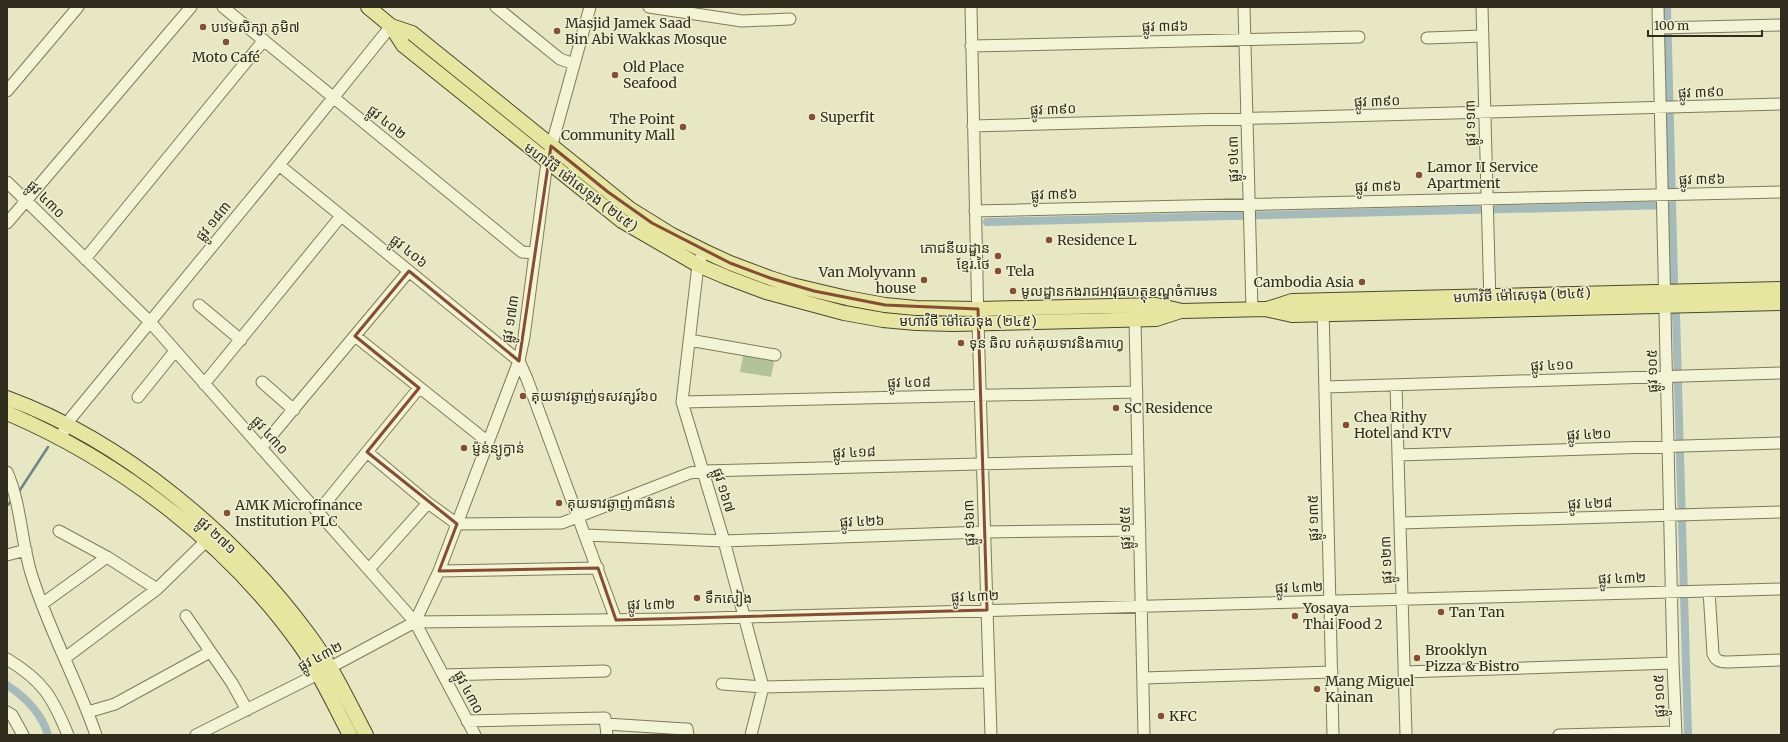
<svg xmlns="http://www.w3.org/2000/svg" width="1788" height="742" font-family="Merriweather,'Noto Sans Khmer',serif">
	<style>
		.green { fill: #b1c499 }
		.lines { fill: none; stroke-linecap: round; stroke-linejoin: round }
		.stream { stroke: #6d8687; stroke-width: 2.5 }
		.canal { stroke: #a5babb; stroke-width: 8 }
		.minor-casing { stroke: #7f7a5c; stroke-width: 13 }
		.major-casing { stroke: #4d4730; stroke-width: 16 }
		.minor { stroke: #f3f3d5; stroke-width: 11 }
		.major { stroke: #e6e6a0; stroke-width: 14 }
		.marked { fill: none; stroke: #864d34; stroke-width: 3; stroke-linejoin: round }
		.poi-dot { fill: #864d34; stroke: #eff0d2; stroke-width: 1.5 }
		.labels { text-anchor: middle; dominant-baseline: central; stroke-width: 3; stroke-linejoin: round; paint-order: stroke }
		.poi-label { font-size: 14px; fill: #312d1e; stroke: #eff0d2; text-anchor: start }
		.street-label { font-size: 14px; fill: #312d1e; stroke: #eff0d2 }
	</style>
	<rect width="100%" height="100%" fill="#e7e7c3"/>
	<path class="green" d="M744,351L775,356L771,377L740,372Z"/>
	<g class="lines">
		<path class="stream" d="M18,493L48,447
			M7,506L12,500"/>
		<path class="canal" d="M1667,7L1674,281
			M987,222L1672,205
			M1676,314L1688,735
			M7,685C25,697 42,714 48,735"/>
		<g class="minor-casing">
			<path id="minor" d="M223,7L522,252L535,253
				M496,7L560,59L574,64
				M649,7L742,21L790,19
				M971,7L978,323L991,735
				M1244,7L1252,310
				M1482,7L1490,304
				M1658,7L1673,663L1676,735
				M1659,28L1781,25
				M1427,38L1483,36
				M971,46L1359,37
				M7,91L78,7
				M973,126L1781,104
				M279,165L519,361L527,379L616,620
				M7,182L150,322L415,622L475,735
				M975,211L1781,192
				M7,223L191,7
				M701,258L698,265L682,402L724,541L763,687L751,735
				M85,259L264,40
				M199,305L241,340
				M1323,308L1333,735
				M1135,320L1144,735
				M355,336L488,442
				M689,340L775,355
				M262,382L294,410
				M204,384L341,216
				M1396,385L1406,735
				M1325,387L1781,373
				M138,397L175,351
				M682,402L1137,392
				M60,438L71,418L279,165L391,26
				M261,448L409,271
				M367,452L428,503L457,524L562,523L690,473L703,471L1138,460
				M1398,455L1781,443
				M7,472C21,504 21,540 31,573C48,629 77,680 96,735
				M318,512L419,388
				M1400,523L1781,512
				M59,531L107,557L157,589
				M586,535L724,541L984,532L1140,530
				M7,555L26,550
				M369,569L428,503
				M439,571L598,568
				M1709,591L1713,654C1716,661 1720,662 1728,662L1781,660
				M42,604L107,557
				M186,616L232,683L247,710
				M415,622L439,571L519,361L524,337L547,162L590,7
				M65,658L157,589L206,541
				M7,659C43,681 52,696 68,735
				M1404,672L1673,663
				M443,675L605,671
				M1143,678L1332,672
				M722,684L763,687L989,682
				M7,712L12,715L23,735
				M88,712L115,704L210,652
				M467,721L605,718L607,735
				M606,724L685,729H687L688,735
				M196,735L318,674L415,622L675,619L1781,589
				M1559,735L1676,732"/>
		</g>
		<g class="major-casing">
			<path id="major" d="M368,7L391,26L412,33L630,209L672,235L704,251L730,263L770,278L792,285L847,298L885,305L916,308L978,309L1156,305L1182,311L1265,309L1292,315L1781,303
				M391,26L403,45L622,221L698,265L726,277L766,292L844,313L883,320L916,323L953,324L1156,319L1181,311
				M1267,309L1292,301L1781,289
				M7,398C124,441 235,535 309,635C332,666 348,701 366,735
				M7,413C120,461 229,545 300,645C320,673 334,705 350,735"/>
		</g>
		<use href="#minor" class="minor"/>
		<use href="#major" class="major"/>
	</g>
	<path class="marked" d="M551,146L608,192L652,223L730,263L770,278L814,291L885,305L978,309L987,610L616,620L598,568L439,571L457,524L367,452L419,388L355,336L409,271L519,361Z"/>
	<g class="poi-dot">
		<circle cx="203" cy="27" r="4"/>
		<circle cx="557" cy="31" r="4"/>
		<circle cx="226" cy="42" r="4"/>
		<circle cx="615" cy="75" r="4"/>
		<circle cx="812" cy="117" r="4"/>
		<circle cx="683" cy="127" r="4"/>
		<circle cx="1419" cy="175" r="4"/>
		<circle cx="1049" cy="240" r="4"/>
		<circle cx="998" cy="256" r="4"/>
		<circle cx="998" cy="271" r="4"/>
		<circle cx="924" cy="280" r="4"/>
		<circle cx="1362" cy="282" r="4"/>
		<circle cx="1013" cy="291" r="4"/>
		<circle cx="961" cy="343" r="4"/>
		<circle cx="523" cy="396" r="4"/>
		<circle cx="1116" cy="408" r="4"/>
		<circle cx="1346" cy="425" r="4"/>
		<circle cx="464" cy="448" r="4"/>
		<circle cx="559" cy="503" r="4"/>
		<circle cx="227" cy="513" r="4"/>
		<circle cx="697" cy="598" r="4"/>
		<circle cx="1441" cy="612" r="4"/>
		<circle cx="1295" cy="616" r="4"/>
		<circle cx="1417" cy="658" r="4"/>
		<circle cx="1317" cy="689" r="4"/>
		<circle cx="1161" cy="716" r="4"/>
	</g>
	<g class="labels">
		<g class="poi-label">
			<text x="565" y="23">Masjid Jamek Saad<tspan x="565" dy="16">Bin Abi Wakkas Mosque</tspan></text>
			<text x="211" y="27">បឋមសិក្សា ភូមិ៧</text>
			<text x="226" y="57" text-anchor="middle">Moto Café</text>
			<text x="623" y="67">Old Place<tspan x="623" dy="16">Seafood</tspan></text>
			<text x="820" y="117">Superfit</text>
			<text x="675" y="119" text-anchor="end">The Point<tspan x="675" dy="16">Community Mall</tspan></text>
			<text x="1427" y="167">Lamor II Service<tspan x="1427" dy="16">Apartment</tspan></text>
			<text x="1057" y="240">Residence L</text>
			<text x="990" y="248" text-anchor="end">ភោជនីយដ្ឋាន<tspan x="990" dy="16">ខ្មែរ.ថៃ</tspan></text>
			<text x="1006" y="271">Tela</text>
			<text x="916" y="272" text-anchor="end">Van Molyvann<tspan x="916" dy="16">house</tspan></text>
			<text x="1354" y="282" text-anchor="end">Cambodia Asia</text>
			<text x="1021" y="291">មូលដ្ឋានកងរាជអាវុធហត្ថុខណ្ឌចំការមន</text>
			<text x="969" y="343">ទុន ឆិល លក់គុយទាវនិងកាហ្វេ</text>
			<text x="531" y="396">គុយទាវឆ្ងាញ់ទសវត្សរ៍៦០</text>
			<text x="1124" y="408">SC Residence</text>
			<text x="1354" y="417">Chea Rithy<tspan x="1354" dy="16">Hotel and KTV</tspan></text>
			<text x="472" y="448">ម្ញ៉ន់ន្យូក្វាន់</text>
			<text x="567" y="503">គុយទាវឆ្ងាញ់៣ជំនាន់</text>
			<text x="235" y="505">AMK Microfinance<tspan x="235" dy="16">Institution PLC</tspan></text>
			<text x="705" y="598">ទឹកសៀង</text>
			<text x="1303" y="608">Yosaya<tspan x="1303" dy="16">Thai Food 2</tspan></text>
			<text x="1449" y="612">Tan Tan</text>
			<text x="1425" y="650">Brooklyn<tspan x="1425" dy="16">Pizza &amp; Bistro</tspan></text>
			<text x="1325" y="681">Mang Miguel<tspan x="1325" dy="16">Kainan</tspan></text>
			<text x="1169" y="716">KFC</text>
		</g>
		<g class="street-label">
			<text transform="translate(1165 26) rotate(-1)">ផ្លូវ ៣៨៦</text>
			<text transform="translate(1701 92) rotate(-2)">ផ្លូវ ៣៩០</text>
			<text transform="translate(1377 101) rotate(-2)">ផ្លូវ ៣៩០</text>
			<text transform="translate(1053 109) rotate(-2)">ផ្លូវ ៣៩០</text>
			<text transform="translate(387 122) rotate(39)">ផ្លូវ ៤០២</text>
			<text transform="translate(1470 123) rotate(-91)">ផ្លូវ ១១៣</text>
			<text transform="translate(1233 159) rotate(-91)">ផ្លូវ ១៤៣</text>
			<text transform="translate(1702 179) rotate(-1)">ផ្លូវ ៣៩៦</text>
			<text transform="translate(1378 186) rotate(-1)">ផ្លូវ ៣៩៦</text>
			<text transform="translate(581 187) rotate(37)">មហាវិថី ម៉ៅសេទុង (២៤៥)</text>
			<text transform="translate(1054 194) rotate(-1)">ផ្លូវ ៣៩៦</text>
			<text transform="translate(46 199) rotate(45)">ផ្លូវ ៤៣០</text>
			<text transform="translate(213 221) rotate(-51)">ផ្លូវ ១៨៣</text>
			<text transform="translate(409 251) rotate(39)">ផ្លូវ ៤០៦</text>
			<text transform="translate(1522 295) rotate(-2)">មហាវិថី ម៉ៅសេទុង (២៤៥)</text>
			<text transform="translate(510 319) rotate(-81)">ផ្លូវ ១៧៣</text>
			<text x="968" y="321">មហាវិថី ម៉ៅសេទុង (២៤៥)</text>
			<text transform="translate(1552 365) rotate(-2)">ផ្លូវ ៤១០</text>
			<text transform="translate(1652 371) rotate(-91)">ផ្លូវ ១០៥</text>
			<text transform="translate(909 382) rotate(-1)">ផ្លូវ ៤០៨</text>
			<text transform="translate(1589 434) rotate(-2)">ផ្លូវ ៤២០</text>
			<text transform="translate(270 435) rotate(48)">ផ្លូវ ៤៣០</text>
			<text transform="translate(854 452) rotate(-2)">ផ្លូវ ៤១៨</text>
			<text transform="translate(724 490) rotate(73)">ផ្លូវ ១៦៧</text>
			<text transform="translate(1590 503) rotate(-2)">ផ្លូវ ៤២៨</text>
			<text transform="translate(1313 518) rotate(-91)">ផ្លូវ ១៣៥</text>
			<text transform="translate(862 521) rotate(-2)">ផ្លូវ ៤២៦</text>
			<text transform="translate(969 523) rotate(-92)">ផ្លូវ ១៦៣</text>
			<text transform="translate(1125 528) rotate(-91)">ផ្លូវ ១៥៥</text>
			<text transform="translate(217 535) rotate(43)">ផ្លូវ ២៧១</text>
			<text transform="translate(1386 560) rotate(-92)">ផ្លូវ ១២៣</text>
			<text transform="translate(1622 578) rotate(-2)">ផ្លូវ ៤៣២</text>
			<text transform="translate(1299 587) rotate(-2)">ផ្លូវ ៤៣២</text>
			<text transform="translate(975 596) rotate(-2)">ផ្លូវ ៤៣២</text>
			<text transform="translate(651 604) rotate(-1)">ផ្លូវ ៤៣២</text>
			<text transform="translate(320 656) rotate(-28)">ផ្លូវ ៤៣២</text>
			<text transform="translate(469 692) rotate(62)">ផ្លូវ ៤៣០</text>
			<text transform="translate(1659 696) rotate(-92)">ផ្លូវ ១០៥</text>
		</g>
	</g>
	<rect width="1788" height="742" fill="none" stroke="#312d1e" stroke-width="16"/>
	<path d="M1648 30v6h114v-6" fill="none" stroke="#312d1e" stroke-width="2"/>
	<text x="1654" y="30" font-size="12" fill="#312d1e" stroke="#eff0d2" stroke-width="3" paint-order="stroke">100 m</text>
</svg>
